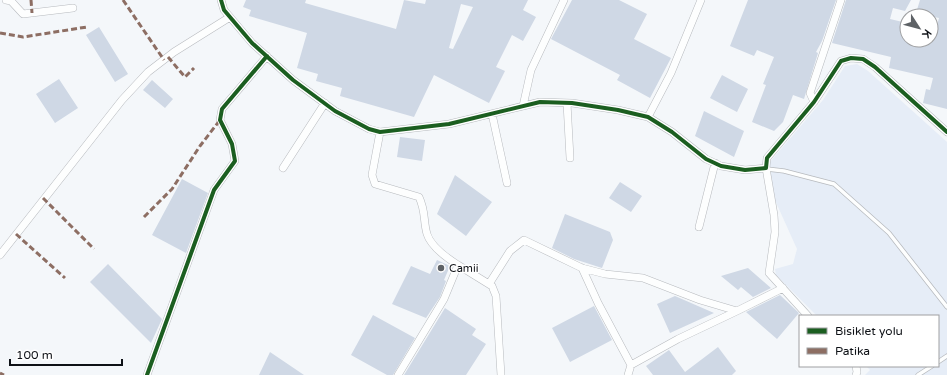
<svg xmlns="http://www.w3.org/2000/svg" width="947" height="375" font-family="'Varela Round',sans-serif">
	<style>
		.built { fill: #e6edf7 }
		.building { fill: #cfd8e5; fill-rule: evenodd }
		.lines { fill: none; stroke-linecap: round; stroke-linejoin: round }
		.lane-casing { stroke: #b7babe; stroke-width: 5 }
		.street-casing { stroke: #b7babe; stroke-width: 8 }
		.lane { stroke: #fdfefe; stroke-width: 3.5 }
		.street { stroke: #fdfefe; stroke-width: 7 }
		.quiet { stroke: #8d6e63; stroke-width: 3; stroke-dasharray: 6 3; stroke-linecap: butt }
		.cycleway-casing { stroke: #fff; stroke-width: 6 }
		.cycleway { stroke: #1b5e20; stroke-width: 4 }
		.poi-dot { fill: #5e6266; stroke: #fff; stroke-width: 1.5 }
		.labels { text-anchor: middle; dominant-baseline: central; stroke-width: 3; stroke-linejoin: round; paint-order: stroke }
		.poi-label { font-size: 11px; fill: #0e1116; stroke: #fff; text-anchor: start }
	</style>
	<rect width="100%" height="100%" fill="#f4f7fa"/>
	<path class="built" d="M857,64L868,71L947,142V375H865L870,370L866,366H938V316H817L776,275L775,269L793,264L797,249L774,198L769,163L823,100L845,66Z"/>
	<path class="building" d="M246,0H306L305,3L396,29L404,0L425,4L426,0H528L523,10L536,17L523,41L512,35L496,67L505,71L489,103L434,75L414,117L340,96L342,88L316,81L318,74L297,68L307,33L249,16L251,10L243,7ZM461,4L473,7L453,49L449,48Z
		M572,0H619L647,14L634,39L671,58L650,98L617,80L620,75L551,39Z
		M748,0H836L822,41L816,52L818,53L804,99L793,95L783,122L774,131L752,122L766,85L763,84L774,57L757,50L754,56L730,46Z
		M846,0H911L905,11L893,8L890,19L907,23V40H931V28L936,29L939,18L916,13L920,0H947V109L923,103L926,89L930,90L933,78L889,68L891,57L832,43Z
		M99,27L128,74L115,82L86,35Z
		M722,75L748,89L737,112L710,98Z
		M59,79L78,108L55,123L36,94Z
		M152,80L173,99L165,108L143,90Z
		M704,111L744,131L734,157L695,136Z
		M400,137L425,140L422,161L397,157Z
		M455,175L492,202L466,236L437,214Z
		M182,179L208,193L186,253L152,235Z
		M620,182L642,196L631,212L609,198Z
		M565,214L610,232L613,240L602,268L574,259L552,248Z
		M437,260L450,266L444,280L446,281L440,297L426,318L392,304L411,266L430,274Z
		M108,264L162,319L151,343L90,282Z
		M748,268L771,288L753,297L741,287L738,290L721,276Z
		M780,295L799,313L777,339L746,312Z
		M675,296L714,313L670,333L657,304Z
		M594,306L612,340L570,362L552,328Z
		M445,308L476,329L472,335L486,344L466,375H404Z
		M373,315L415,338L393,375H387L351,355Z
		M718,347L736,371L732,375H653L646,366L669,350L685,372Z
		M270,352L304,375H259Z"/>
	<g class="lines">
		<g class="lane-casing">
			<path id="lane" d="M767,169L784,171L834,184L889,233L947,307
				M938,362L947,356
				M918,375L932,366"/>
		</g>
		<g class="street-casing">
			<path id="street" d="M6,0L11,1L23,14L73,8
				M221,0L224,10L252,43L293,80L335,111L369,129L380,132L449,124L540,102L572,103L618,110L648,117L672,132L706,159L721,166L745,170L766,168L767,158L814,102L841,61L851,58L863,59L875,67L947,132
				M814,102L810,93L841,0
				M567,103L570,158
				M523,106L531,70L564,0
				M492,114L507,183
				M648,117L671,73L701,0
				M380,132L372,175L375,184L419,197C426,212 423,220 427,234C431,247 447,258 458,265
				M283,168L325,103
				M766,168L774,215L775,232L769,273L808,316
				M699,227L715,163
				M0,255L122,100L148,72L174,52L230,17
				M582,268L598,303L631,365L678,339L737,311
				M489,284L510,251L524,240L582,268L605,274L643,278L700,300L737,311L783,288
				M147,375L214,190L235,161L232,144L220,120L222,109L267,56
				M398,375L444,299L458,265L492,286L496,296L501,375
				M628,375L631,365
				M856,375L857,372L856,366"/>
		</g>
		<use href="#lane" class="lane"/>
		<use href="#street" class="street"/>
		<path class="quiet" d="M31,0L32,13
			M123,0L164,60
			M0,33L23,37L87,27
			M168,57L185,77L194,68
			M43,198L94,249
			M144,217L172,189L200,146L220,120
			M16,234L65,278
			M0,373L4,375"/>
		<g class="cycleway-casing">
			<path id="cycleway" d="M221,0L224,10L252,43L293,80L335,111L369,129L380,132L449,124L540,102L572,103L618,110L648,117L672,132L706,159L721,166L745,170L766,168L767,158L814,102L841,61L851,58L863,59L875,67L947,132
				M147,375L214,190L235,161L232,144L220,120L222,109L267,56"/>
		</g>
		<use href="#cycleway" class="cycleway"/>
	</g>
	<circle class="poi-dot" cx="441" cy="268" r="4"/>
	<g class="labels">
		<g class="poi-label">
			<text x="449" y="268">Camii</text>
		</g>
	</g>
	<rect x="799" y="315" width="140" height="52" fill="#ffffff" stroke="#9fa0a2"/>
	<rect x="807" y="328" width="20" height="6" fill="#1b5e20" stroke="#9fa0a2"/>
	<text x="835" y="335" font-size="12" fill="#0e1116">Bisiklet yolu</text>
	<rect x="807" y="348" width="20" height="6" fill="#8d6e63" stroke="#9fa0a2"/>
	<text x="835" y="355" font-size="12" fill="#0e1116">Patika</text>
	<g transform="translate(919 28) rotate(126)"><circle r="19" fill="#ffffff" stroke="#9fa0a2"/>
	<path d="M0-3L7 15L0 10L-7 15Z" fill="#5e6266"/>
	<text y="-6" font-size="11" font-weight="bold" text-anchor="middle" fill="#0e1116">K</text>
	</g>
	<path d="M10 359v6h112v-6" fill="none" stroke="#0e1116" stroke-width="2"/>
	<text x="16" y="359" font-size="12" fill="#0e1116" stroke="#ffffff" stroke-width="3" paint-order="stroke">100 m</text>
</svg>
